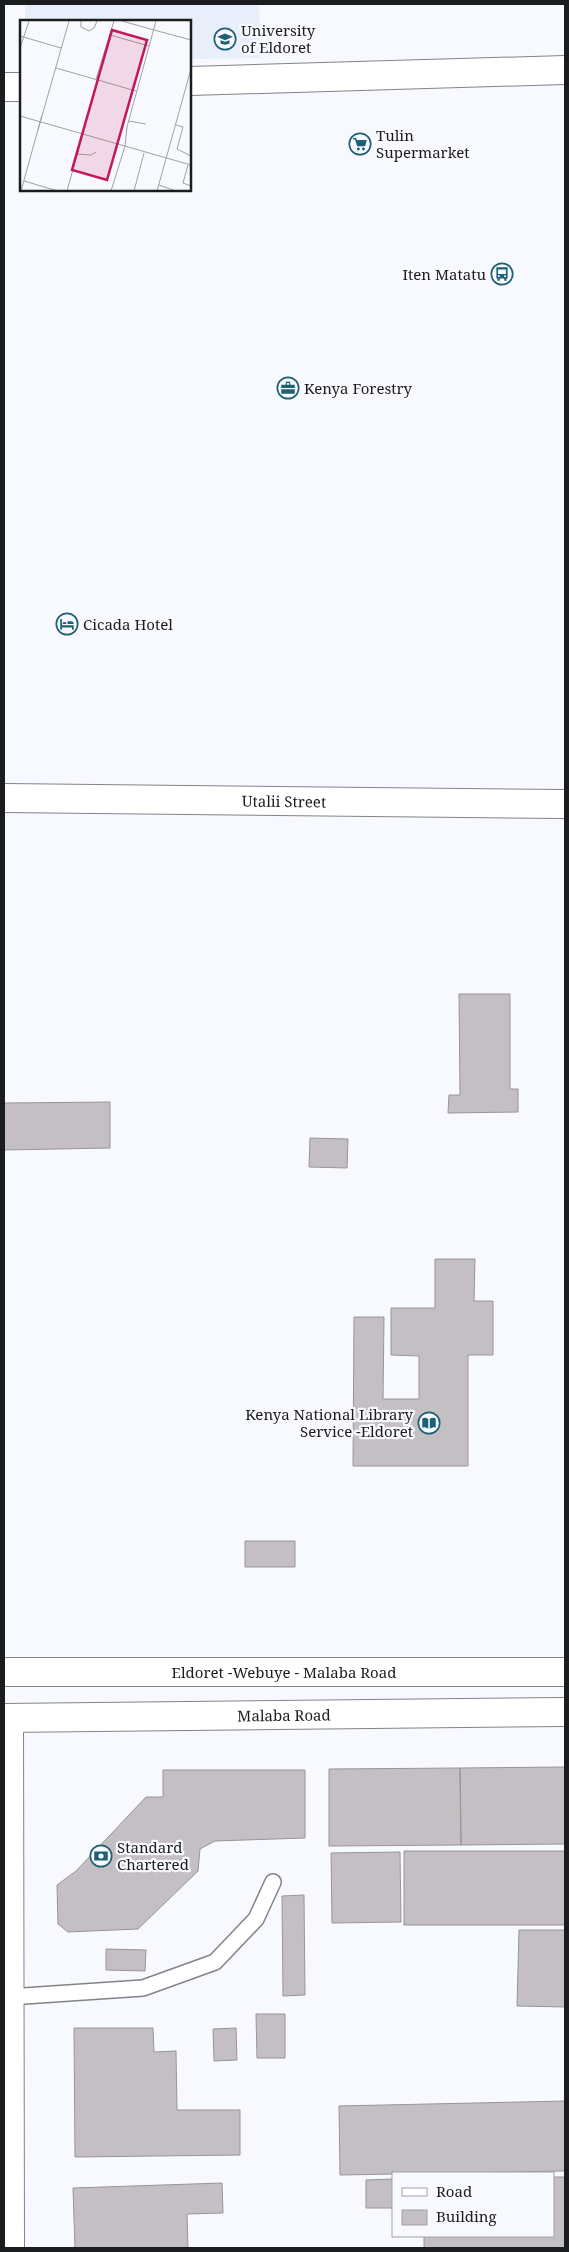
<svg xmlns="http://www.w3.org/2000/svg" width="569" height="2252" font-family="'Noto Serif',serif">
	<style>
		.built { fill: #e8eefa }
		.building { fill: #c4bfc3; stroke: #999498 }
		.lines { fill: none; stroke-linecap: round; stroke-linejoin: round }
		.service-casing { stroke: #818388; stroke-width: 18 }
		.minor-casing { stroke: #818388; stroke-width: 30 }
		.trunk-casing { stroke: #818388; stroke-width: 30 }
		.service { stroke: #fff; stroke-width: 15 }
		.minor { stroke: #fff; stroke-width: 28 }
		.trunk { stroke: #fff; stroke-width: 28 }
		.labels { text-anchor: middle; dominant-baseline: central; stroke-width: 4.5; stroke-linejoin: round; paint-order: stroke }
		.poi-label { font-size: 15px; fill: #1b1c1e; stroke: #f8f9fe; text-anchor: start }
		.street-label { font-size: 15px; fill: #1b1c1e; stroke: #f8f9fe }
		.inset-road { fill: none; stroke: #a0a1a4; stroke-width: 1 }
		.view { fill: #c2185b; fill-opacity: 0.15; stroke: #c2185b; stroke-width: 2.5 }
		.inset-edge { fill: none; stroke: #1b1c1e; stroke-width: 2.5 }
	</style>
	<rect width="100%" height="100%" fill="#f8f9fe"/>
	<path class="built" d="M25,4H259L260,58L190,59V21H25Z"/>
	<path class="building" d="M459,994H510V1089H518V1112L448,1113L449,1095H460Z
		M110,1102V1148L4,1150V1103Z
		M310,1138L348,1139L347,1168L309,1167Z
		M435,1259H475L474,1301H493V1355H468V1466H353L354,1317H384L383,1399H419V1356L391,1355V1308H435Z
		M245,1541H295V1567H245Z
		M565,1767V1844L461,1845L460,1768Z
		M460,1768L461,1845L329,1846V1769Z
		M163,1770H305V1838L215,1841L200,1849L198,1871L138,1929L68,1932L58,1924L57,1885L76,1871L146,1797H163Z
		M404,1851H565V1925H404Z
		M400,1852L401,1922L332,1923L331,1853Z
		M304,1895L305,1995L283,1996L282,1896Z
		M519,1930H565V2007L517,2006Z
		M106,1949L146,1950L145,1971L106,1970Z
		M256,2014H285V2058H257Z
		M74,2028H153L154,2052L176,2051L177,2110H240V2155L75,2157Z
		M236,2028L237,2060L214,2061L213,2029Z
		M565,2101V2171L340,2175L339,2106Z
		M553,2177H565V2248H424V2236H553Z
		M393,2179V2208H366V2180Z
		M222,2183L223,2213L187,2214L188,2248H75L73,2188Z"/>
	<g class="lines">
		<g class="service-casing">
			<path id="service" d="M9,1997L143,1988L215,1962L256,1919L273,1882"/>
		</g>
		<g class="minor-casing">
			<g id="minor">
				<path d="M190,81L565,70"/>
				<path d="M4,87H21"/>
				<path id="s1" d="M4,798L565,804"/>
				<path d="M9,1718L10,2248"/>
			</g>
		</g>
		<g class="trunk-casing">
			<g id="trunk">
				<path id="s2" d="M4,1672H565"/>
				<path id="s3" d="M4,1718L565,1712"/>
			</g>
		</g>
		<use href="#service" class="service"/>
		<use href="#minor" class="minor"/>
		<use href="#trunk" class="trunk"/>
	</g>
	<defs>
		<g id="university-ring" transform="scale(1.125)"><circle r="9.5" fill="#f8f9fe" stroke="#1e6174" stroke-width="1.5"/><path d="M0-5L7-2L0 1L-7-2ZM-4 1L0 2.5L4 1V4Q0 6-4 4Z" fill="#1e6174"/></g>
		<g id="supermarket-ring" transform="scale(1.125)"><circle r="9.5" fill="#f8f9fe" stroke="#1e6174" stroke-width="1.5"/><path d="M-6-5.5h2.5l.6 2H6L4.5 2H-2.5L-4.4-4H-6ZM-1.5 3.2a1.3 1.3 0 1 0 .1 0ZM3 3.2a1.3 1.3 0 1 0 .1 0Z" fill="#1e6174"/></g>
		<g id="bus-ring" transform="scale(1.125)"><circle r="9.5" fill="#f8f9fe" stroke="#1e6174" stroke-width="1.5"/><path d="M-5-6H5V4H4V6H2V4H-2V6H-4V4H-5ZM-3.5-4V0h7V-4ZM-3.5 1.2v1.5H-2V1.2ZM2 1.2v1.5H3.5V1.2Z" fill="#1e6174"/></g>
		<g id="office-ring" transform="scale(1.125)"><circle r="9.5" fill="#f8f9fe" stroke="#1e6174" stroke-width="1.5"/><path d="M-6-3h4V-5.5h4V-3h4V5H-6ZM-1-4.5V-3h2v-1.5ZM-6 0V1H6V0Z" fill="#1e6174"/></g>
		<g id="hotel-ring" transform="scale(1.125)"><circle r="9.5" fill="#f8f9fe" stroke="#1e6174" stroke-width="1.5"/><path d="M-6-4.5h1.5V1H6V5H4.5V3h-9V5H-6ZM-4 0a1.8 1.8 0 1 1 3.6 0ZM.5 0V-2.5h3Q6-2.5 6 0Z" fill="#1e6174"/></g>
		<g id="library-ring" transform="scale(1.125)"><circle r="9.5" fill="#f8f9fe" stroke="#1e6174" stroke-width="1.5"/><path d="M-6-4Q-3-5.5-.7-3.5V5Q-3 3-6 4ZM6-4Q3-5.5 .7-3.5V5Q3 3 6 4Z" fill="#1e6174"/></g>
		<g id="bank-ring" transform="scale(1.125)"><circle r="9.5" fill="#f8f9fe" stroke="#1e6174" stroke-width="1.5"/><path d="M-6-4H6V4H-6ZM0-2.3a2.3 2.3 0 1 0 0 4.6a2.3 2.3 0 1 0 0-4.6Z" fill="#1e6174"/></g>
	</defs>
	<g fill-rule="evenodd">
		<use href="#university-ring" x="225" y="39"/>
		<use href="#supermarket-ring" x="360" y="144"/>
		<use href="#bus-ring" x="502" y="274"/>
		<use href="#office-ring" x="288" y="388"/>
		<use href="#hotel-ring" x="67" y="624"/>
		<use href="#library-ring" x="429" y="1423"/>
		<use href="#bank-ring" x="101" y="1856"/>
	</g>
	<g class="labels">
		<g class="poi-label">
			<text x="241" y="30">University<tspan x="241" dy="17">of Eldoret</tspan></text>
			<text x="376" y="135">Tulin<tspan x="376" dy="17">Supermarket</tspan></text>
			<text x="486" y="274" text-anchor="end">Iten Matatu</text>
			<text x="304" y="388">Kenya Forestry</text>
			<text x="83" y="624">Cicada Hotel</text>
			<text x="413" y="1414" text-anchor="end">Kenya National Library<tspan x="413" dy="17">Service -Eldoret</tspan></text>
			<text x="117" y="1847">Standard<tspan x="117" dy="17">Chartered</tspan></text>
		</g>
		<g class="street-label">
			<text stroke="none"><textPath href="#s1" startOffset="280">Utalii Street</textPath></text>
			<text stroke="none"><textPath href="#s2" startOffset="280">Eldoret -Webuye - Malaba Road</textPath></text>
			<text stroke="none"><textPath href="#s3" startOffset="280">Malaba Road</textPath></text>
		</g>
	</g>
	<g transform="translate(20 20)">
		<rect width="171" height="171" fill="#f8f9fe"/>
		<path class="inset-road" d="M61,1V7L69,11L74,8L77,1M102,1L134,10M134,10L171,20M90,15L129,26M0,16L41,28M0,28L9,1M36,48L116,71M76,59L94,1M0,96L171,145M109,101L126,104M156,105L163,107L157,129L171,136M18,110L49,1M105,126L107,107L136,1M57,134L71,135L76,132M168,145L163,163L171,166M4,161L38,171M139,165L156,171M1,171L22,95M47,171L62,117M91,171L105,126M114,171L124,133M137,171L171,49"/>
		<path class="view" d="M92,10L127,20L87,160L52,150Z"/>
		<rect width="171" height="171" class="inset-edge"/>
	</g>
	<rect width="569" height="2252" fill="none" stroke="#1b1c1e" stroke-width="10"/>
	<rect x="392" y="2172" width="162" height="65" fill="#f8f9fe" stroke="#a0a1a4"/>
	<rect x="402" y="2188" width="25" height="8" fill="#ffffff" stroke="#a0a1a4"/>
	<text x="436" y="2197" font-size="15" fill="#1b1c1e">Road</text>
	<rect x="402" y="2210" width="25" height="15" fill="#c4bfc3" stroke="#a0a1a4"/>
	<text x="436" y="2222" font-size="15" fill="#1b1c1e">Building</text>
</svg>
